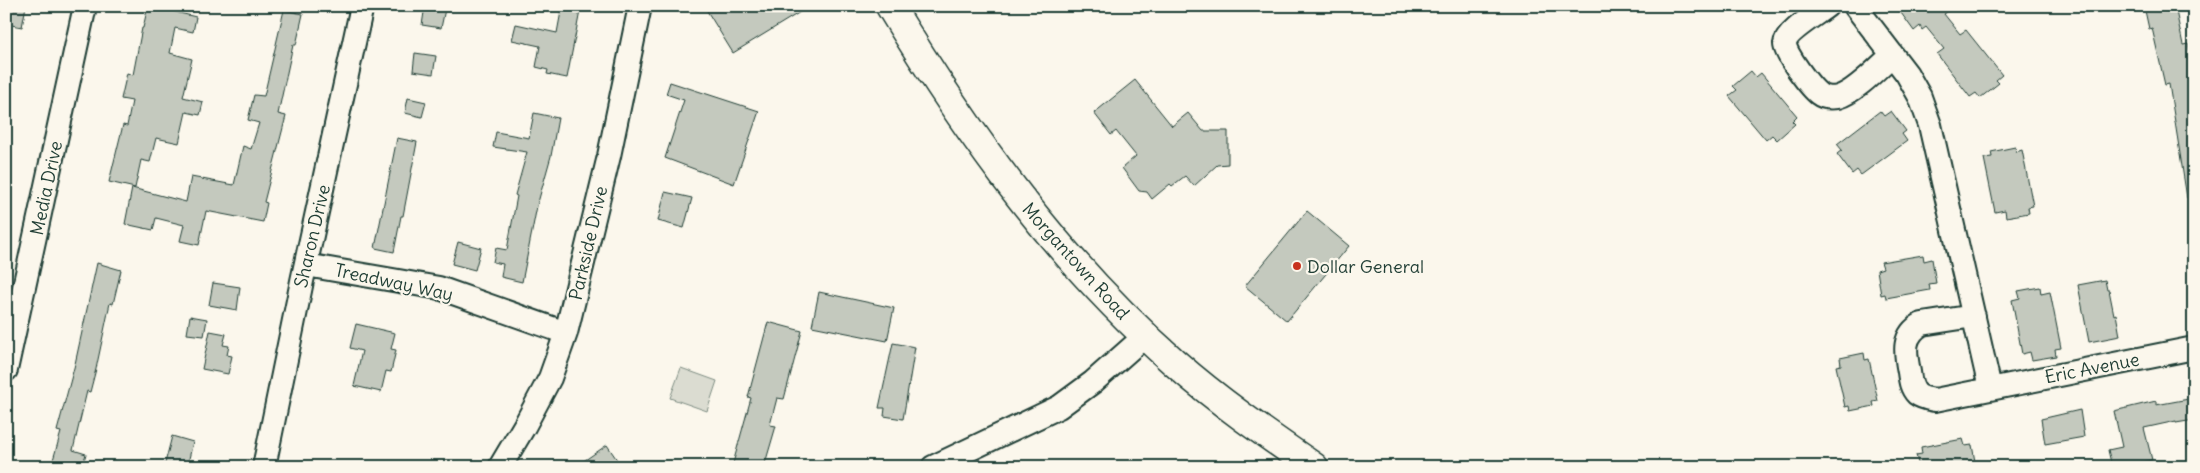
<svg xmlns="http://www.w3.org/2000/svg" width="2200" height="473" font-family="Delius,sans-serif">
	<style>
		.green { fill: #dbdcd1; stroke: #7d8c82 }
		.building { fill: #c4c9be; stroke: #1f3d34 }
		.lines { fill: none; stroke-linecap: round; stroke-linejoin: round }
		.minor-casing { stroke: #1f3d34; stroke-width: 26 }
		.major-casing { stroke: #1f3d34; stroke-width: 31 }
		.minor { stroke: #fbf7ec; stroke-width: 22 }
		.major { stroke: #fbf7ec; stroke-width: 28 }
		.poi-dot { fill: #c8321e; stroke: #fbf7ec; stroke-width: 2 }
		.labels { text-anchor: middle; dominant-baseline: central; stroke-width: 4.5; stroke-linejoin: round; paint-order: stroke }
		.street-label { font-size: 18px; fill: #1f3d34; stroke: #fbf7ec }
		.poi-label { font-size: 18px; fill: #1f3d34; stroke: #fbf7ec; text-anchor: start }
	</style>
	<rect width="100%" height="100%" fill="#fbf7ec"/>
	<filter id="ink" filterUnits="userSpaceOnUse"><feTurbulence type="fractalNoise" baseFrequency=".02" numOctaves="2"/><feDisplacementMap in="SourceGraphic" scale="10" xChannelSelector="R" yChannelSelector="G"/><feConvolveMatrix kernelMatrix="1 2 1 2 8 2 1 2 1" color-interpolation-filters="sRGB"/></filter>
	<g filter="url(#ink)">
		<path class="green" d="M681,368L717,381L707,411L670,398Z"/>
		<path class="building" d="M6,6H26L22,27L6,24Z
			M148,6H168L167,10L196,17L193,32L175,28L170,53L192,59L183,97L203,102L200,115L186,112L179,143L156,138L150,162L141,160L135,188L109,182L123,125L127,126L132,101L121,99L127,73L133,75L142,28H143Z
			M425,6L445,9L441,28L422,25Z
			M562,6H581L567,78L547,74L548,70L536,67L540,46L512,40L516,24L557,33Z
			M704,6H810L733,53Z
			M1896,6H1955L1944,14L1960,34L1966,30L2002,75L1996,80L1999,83L1980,98L1976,93L1970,97L1937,54L1944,49L1926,27L1922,30L1920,26L1914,31Z
			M2144,6H2175L2183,45L2188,44L2194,69V197L2187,198L2169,84L2165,85L2152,28L2149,29Z
			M284,10L303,14L296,45H293L278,114L286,116L264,202L267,203L263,222L206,211L199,245L180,241L184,225L156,218L153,230L125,224L132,188L186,202L191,177L234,185L243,146L251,149L259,123L248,120L254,95L264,96Z
			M415,53L436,56L433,74L413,71Z
			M1751,71L1756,77L1761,73L1797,116L1792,121L1795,124L1777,140L1772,135L1766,140L1729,96L1737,90L1733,86Z
			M1135,80L1172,126L1188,113L1203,131H1228V164L1217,165L1194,186L1185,176L1172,186L1170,184L1152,199L1147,192L1139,191L1122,168L1136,156L1116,131L1111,135L1094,113Z
			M670,82L759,111L734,184L665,158L684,100L666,94Z
			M408,98L426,102L422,117L405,113Z
			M1880,111L1884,116L1891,111L1906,131L1902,134L1907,141L1861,175L1857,170L1852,174L1837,154L1842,150L1837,144Z
			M534,113L558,118L551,156L537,206L522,282L501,277L503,264L493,262L496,248L507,250L517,196L515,195L527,152L493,147L496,132L529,138Z
			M397,138L417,142L403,216H401L394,252L375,248Z
			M2015,147L2016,152L2022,150L2033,206L2028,207L2029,213L2006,217L2005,210L1995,212L1984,158L1992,157L1991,152Z
			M665,192L692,198L684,228L658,221Z
			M1307,211L1349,246L1287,321L1245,286Z
			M458,242L481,248L475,270L452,264Z
			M1923,255L1924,261L1932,259L1936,283L1929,284L1930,290L1886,298L1885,294L1881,295L1877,270L1883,268L1881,262Z
			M97,263L121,270L113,304L110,303L96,369L90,392L87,391L73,450L86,454L82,467H51L61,432L57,431L75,364Z
			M2105,280L2107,290H2109L2114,315L2116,314L2120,336L2089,342L2078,285Z
			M213,283L240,287L237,310L209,305Z
			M2040,287L2041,294L2050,292L2061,348L2055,349L2056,356L2032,360L2030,352L2022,354L2012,300L2020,298L2018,291Z
			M819,292L894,308L887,341L812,326Z
			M190,316L207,319L204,336L187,334Z
			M768,322L802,331L784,399L777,398L770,425L776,426L764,467H732L751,398L748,397Z
			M356,324L395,333L391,349L396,350L391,372L386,371L381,392L354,386L362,351L350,348Z
			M210,331L226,334L223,345L229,346L227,355L232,356L228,374L202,369Z
			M893,343L915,347L903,419L884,416L885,408H879Z
			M1864,353L1865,360L1869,359L1878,401L1873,402L1874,406L1850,411L1849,406L1845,407L1836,366L1841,365L1840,358Z
			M2194,398V420L2176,423V421L2144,428L2152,460L2112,467L2108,450L2122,447L2114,411L2156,401V405Z
			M2080,410L2084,437L2045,444L2041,419Z
			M172,436L193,442L187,467H164Z
			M1963,439L1965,446L1972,445L1976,467H1919L1916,455L1922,454L1921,447Z
			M607,445L622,467H575Z"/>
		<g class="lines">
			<g class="minor-casing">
				<path id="minor" d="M1827,6C1817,14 1786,32 1785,44C1784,53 1811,88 1819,94C1824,98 1832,98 1838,97C1854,93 1879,67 1892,55
					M1855,6L1907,74L1920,97L1930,125L1990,388
					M306,265L439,288L566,333
					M1974,316L1922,324C1902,335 1905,352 1909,372C1910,380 1911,388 1917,394C1922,398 1929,399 1935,400L2194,348
					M6,370L85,6
					M264,467L302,281L362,6
					M500,467L525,425L550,378L566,333L609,156L640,6
					M933,467L1059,407L1093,382L1145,336"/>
			</g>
			<g class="major-casing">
				<path id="major" d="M890,6C970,138 1059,261 1175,363C1218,401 1266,434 1314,467"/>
			</g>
			<use href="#minor" class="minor"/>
			<use href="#major" class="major"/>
		</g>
	</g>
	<circle class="poi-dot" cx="1297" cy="266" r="5"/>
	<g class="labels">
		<g class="street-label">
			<text transform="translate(46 188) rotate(-78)">Media Drive</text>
			<text transform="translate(312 236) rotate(-77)">Sharon Drive</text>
			<text transform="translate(588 243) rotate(-77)">Parkside Drive</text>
			<text transform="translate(1076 261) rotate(48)">Morgantown Road</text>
			<text transform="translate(394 282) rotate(12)">Treadway Way</text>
			<text transform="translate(2092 368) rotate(-11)">Eric Avenue</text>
		</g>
		<g class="poi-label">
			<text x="1307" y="266">Dollar General</text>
		</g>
	</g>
	<rect width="2200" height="473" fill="none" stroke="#fbf7ec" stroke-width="25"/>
	<rect x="12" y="12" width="2175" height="448" fill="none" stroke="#1f3d34" stroke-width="2" filter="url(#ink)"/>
</svg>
